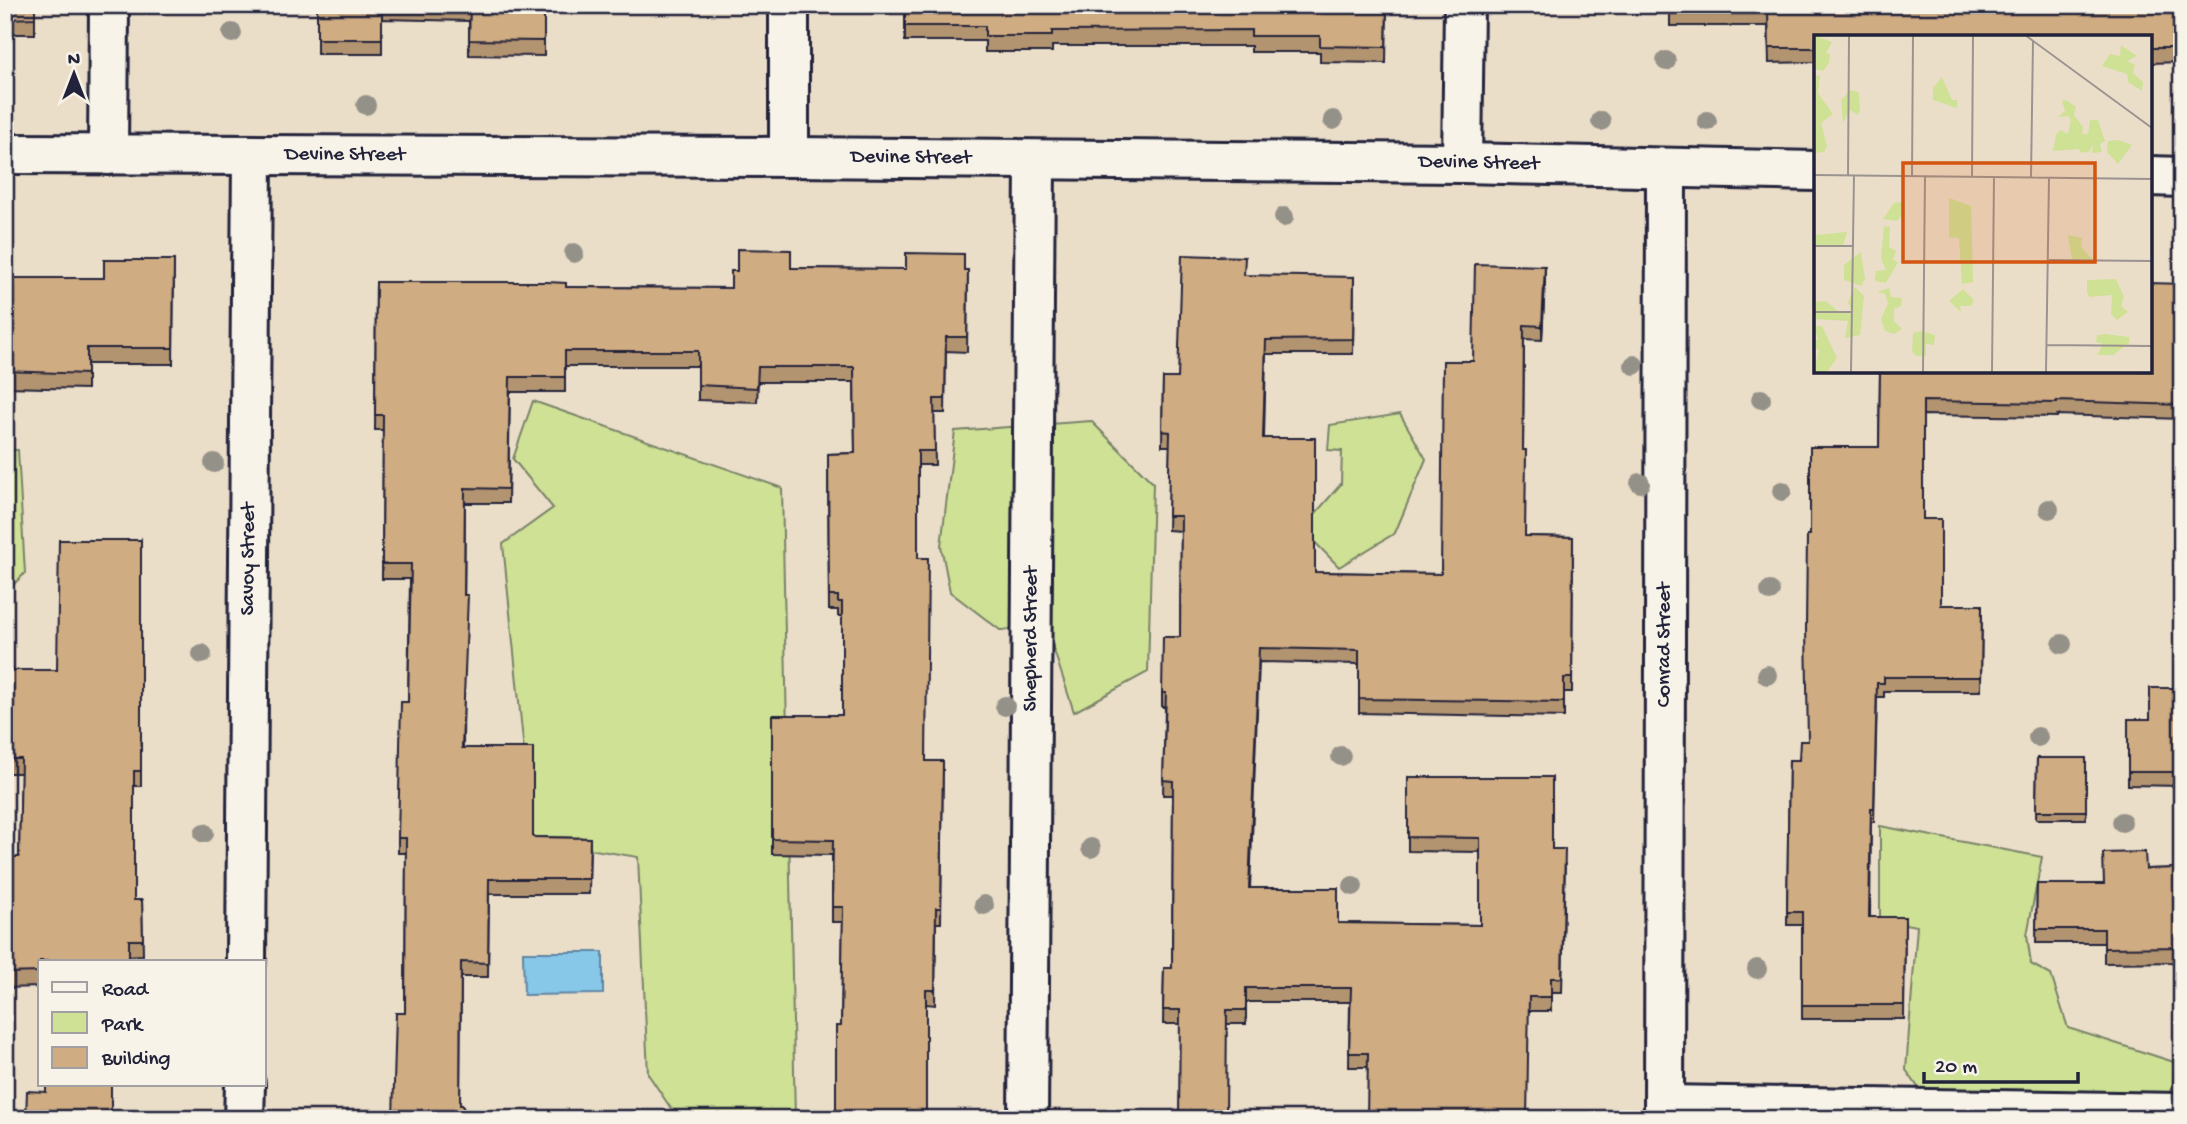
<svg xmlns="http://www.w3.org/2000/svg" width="2187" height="1124" font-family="'Gochi Hand',sans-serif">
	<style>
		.green { fill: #cfe195; stroke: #788268; stroke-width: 2 }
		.water { fill: #87c7e8; stroke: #5f85a3; stroke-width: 2 }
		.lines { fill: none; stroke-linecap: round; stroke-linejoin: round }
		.minor-casing { stroke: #22223b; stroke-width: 44 }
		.minor { stroke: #f7f3e8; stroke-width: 38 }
		.tree { fill: #949188 }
		.wall { fill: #b39470; stroke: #22223b; stroke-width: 2 }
		.shaded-wall { fill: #92785b; stroke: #22223b; stroke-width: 2 }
		.building { fill: #d0ac82; stroke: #22223b; stroke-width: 2 }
		.labels { text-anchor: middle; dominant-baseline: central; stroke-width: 5; stroke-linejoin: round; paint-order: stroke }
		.street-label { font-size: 21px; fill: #22223b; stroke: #f7f3e8 }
		.inset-road { fill: none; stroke: #9b9390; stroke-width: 2 }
		.view { fill: #d45411; fill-opacity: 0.15; stroke: #d45411; stroke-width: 3.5 }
		.inset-edge { fill: none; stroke: #22223b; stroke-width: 3.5 }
	</style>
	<rect width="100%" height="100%" fill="#ebdec9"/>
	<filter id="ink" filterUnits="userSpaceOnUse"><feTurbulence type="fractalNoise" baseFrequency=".0143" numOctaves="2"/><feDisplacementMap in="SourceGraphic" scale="14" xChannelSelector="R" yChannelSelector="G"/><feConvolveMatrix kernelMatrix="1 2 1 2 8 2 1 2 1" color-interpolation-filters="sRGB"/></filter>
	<g filter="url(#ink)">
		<path class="green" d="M533,401L782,488L795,1119H678L648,1074L638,857L533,840L503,544L553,508L513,459Z
			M1400,414L1426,459L1395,533L1339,567L1302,529L1341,484L1342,451L1328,450L1330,425Z
			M1091,421L1153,483L1148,672L1074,712L1047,629L1000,630L950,592L941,546L955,431Z
			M5,450H18L25,573L5,593Z
			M1880,826L2042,857L2027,935L2031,964L2051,975L2068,1028L2177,1063L2168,1107L1925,1097L1906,1070L1917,926L1880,920Z"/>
		<path class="water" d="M523,952H603V994L524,995Z"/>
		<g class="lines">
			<g class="minor-casing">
				<g id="minor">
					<path id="s1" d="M5,154L789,157L1462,163L1816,171"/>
					<path d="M108,155L109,5"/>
					<path d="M789,157V5"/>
					<path d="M1462,163L1464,5"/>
					<path d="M2150,176L2182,177"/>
					<path id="s2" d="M246,961L252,155"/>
					<path d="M1665,1105L2182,1113"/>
					<path d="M244,1119L245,1084"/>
					<path id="s3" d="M1028,1119L1035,161"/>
					<path id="s4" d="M1664,1119L1666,169"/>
				</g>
			</g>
			<use href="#minor" class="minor"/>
		</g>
		<g class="tree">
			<circle cx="232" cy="33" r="10"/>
			<circle cx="1666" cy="61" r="10"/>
			<circle cx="366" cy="105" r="10"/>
			<circle cx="1333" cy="120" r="10"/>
			<circle cx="1601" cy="121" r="10"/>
			<circle cx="1707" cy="121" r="10"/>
			<circle cx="1284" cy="217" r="10"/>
			<circle cx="574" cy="253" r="10"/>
			<circle cx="1634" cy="365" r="10"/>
			<circle cx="1761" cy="399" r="10"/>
			<circle cx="214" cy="463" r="10"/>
			<circle cx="1640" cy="483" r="10"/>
			<circle cx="1782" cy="491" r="10"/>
			<circle cx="2049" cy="509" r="10"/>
			<circle cx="1770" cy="591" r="10"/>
			<circle cx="2062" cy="644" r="10"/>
			<circle cx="202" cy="654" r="10"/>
			<circle cx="1767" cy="675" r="10"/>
			<circle cx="1005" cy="706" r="10"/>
			<circle cx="2038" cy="737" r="10"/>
			<circle cx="1341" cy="756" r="10"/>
			<circle cx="2122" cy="822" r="10"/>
			<circle cx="204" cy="833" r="10"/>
			<circle cx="1091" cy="848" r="10"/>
			<circle cx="1353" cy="886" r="10"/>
			<circle cx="984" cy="905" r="10"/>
			<circle cx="1757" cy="969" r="10"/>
		</g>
		<path class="wall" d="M5,5H35V34H5Z
			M317,5H544V56L469,55V21L382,19V54H317Z
			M905,5H1387L1386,63L1320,62V52H1251V46H1052V52H985V41H905Z
			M1601,5H2182V62L2150,63V37H1816V62L1769,63L1768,26H1670V8L1601,10Z
			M174,260L173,364H87V389L5,387V278H104Z
			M791,268L968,270L967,352L946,351L945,413H934L935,465H918V558L926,761H943L941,923H936L935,1005L926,1004L836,1117L841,1026L843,922H832V855L772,854V715H842V616H838V610H829L828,454L855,453L854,382H758L757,402L698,400V366H565V392H510L508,503H465L463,748L533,837L590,838L589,894H489L488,977H461L460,1105L464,1119L405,1013L406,853H398V838L408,702L410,579H382L383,430H375L376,282L566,287L731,288Z
			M1354,277L1353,354H1266L1264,438L1315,572L1441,574L1473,361L1545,281L1542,340L1524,339L1523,450L1525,536L1573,537L1572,692H1564V717L1359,713V664L1259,662L1250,888L1338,923L1480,925V852L1408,851V777L1552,849L1565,864L1562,992H1551V1011H1529L1368,1067H1349L1350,1002H1246V1024H1163L1164,968H1172L1173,795H1163L1165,707H1162V693L1180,637L1181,531L1168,530L1170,446H1162L1163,378H1178Z
			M2182,284V419L2057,415V417L1923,415V519L1941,605H1982L1981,691H1884V697H1877L1874,822H1871L1870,917H1905L1904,1019H1802V925H1787L1789,760H1799L1808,741L1810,535L1879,447L1880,371Z
			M141,540V786H134V900H142L143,955L40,961V987L5,988V857H19L21,773H5V670H57Z
			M2182,688V786L2128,785V719H2150Z
			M2037,758H2086V819H2036Z
			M2182,868V962L2104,963V943H2036L2037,884H2103L2146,869Z"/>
		<path class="shaded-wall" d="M1545,266V281L1542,340V326Z"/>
		<path class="building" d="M5,5H35V18L5,19Z
			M317,5H382V39H317Z
			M426,5H544V41L469,40L470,6Z
			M905,5H1387L1386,47L1320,46V36H1251V30L1052,31V36H985V26H905Z
			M1670,5H2182V48H2150V37H1816V48H1769L1768,12H1670Z
			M737,249L791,250V268L906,269V253L964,254V270H968L967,337H946L945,399H934L935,451H918V558H928L926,761H943L941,908H936L935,990H926V1118H939V1119H819V1117H836V1026H841L843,907H832L833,840L772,839V715H842V602H838V596H829L828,454L855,453L854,367H758L757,388L698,385V351H565V377H510L508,489L465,488L464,595H468L462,748H533V837L590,838L589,879H489L488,963L461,962L460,1105H463L464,1119H393L396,1013H405L406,838H398L401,702H408L411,564H382L383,415H375L376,282H547L566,283V287L731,288V271H737Z
			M1182,255L1245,257L1244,275L1354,277L1353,339L1266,340L1263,438H1315V572L1441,574L1443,361H1473L1475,264L1545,266L1542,326L1524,325L1523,450H1526L1525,536L1573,537L1572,678H1564V702L1359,699V650L1259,648L1249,888H1338V923L1480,925V838L1408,837V777H1552V849H1565L1562,978H1551V997H1529L1527,1119H1367L1368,1053H1349L1351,988H1246V1010H1227L1226,1119H1179L1180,1010H1163L1164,968H1172L1173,781L1163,780L1166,693H1162L1163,637H1180L1181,516H1168L1170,432L1162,431L1163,378H1178Z
			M104,260H174L173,348H87V374L5,371V278H104Z
			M2150,283L2182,284V405L2057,401V403L1923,401V519H1941V605H1982L1981,677H1884V683H1877L1874,808H1871L1869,917H1905L1904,1005H1802V912H1787L1789,760H1799L1800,741H1808L1806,629L1807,535H1810V447H1879L1880,371H2150Z
			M59,540H141V771H134V900H142L143,940H129V961H40V972L5,973V857H19L21,759H5V670H57Z
			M2150,688H2182V772H2128V719H2150Z
			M2037,758H2086V811H2036Z
			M2145,852L2146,869L2182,868V947L2104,948V929H2036L2037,884H2104L2103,853Z
			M46,1084H111V1119H26L27,1091L46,1092Z"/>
	</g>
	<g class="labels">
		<g class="street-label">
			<text stroke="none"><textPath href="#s1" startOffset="340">Devine Street</textPath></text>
			<text stroke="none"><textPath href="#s1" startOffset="906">Devine Street</textPath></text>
			<text stroke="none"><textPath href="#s1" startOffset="1474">Devine Street</textPath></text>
			<text stroke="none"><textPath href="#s2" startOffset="402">Savoy Street</textPath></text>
			<text stroke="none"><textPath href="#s3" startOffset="480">Shepherd Street</textPath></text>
			<text stroke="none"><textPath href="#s4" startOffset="474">Conrad Street</textPath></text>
		</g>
	</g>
	<g transform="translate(1814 35)">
		<rect width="338" height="338" fill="#ebdec9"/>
		<path d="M0,0L18,7L12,18L16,19L15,28L9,36L0,34ZM307,10L323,21L313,26L321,30L319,38L329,47L328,56L314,47L313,39L288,31L296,19L306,21ZM6,40L4,58L19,79L7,88L13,111L10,117L0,118V41ZM128,42L138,65H143V73L119,65V53ZM37,55L45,58L46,75L44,80L36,75L29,88L27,65ZM252,65L262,72L260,80L269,92L268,99H274L276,85H284L291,106L286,109L288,117L278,118L279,109L276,116L268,118L264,114L239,116L242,100L246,95L254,99L257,85L254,81L244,82L251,76L248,66ZM304,105L318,110L304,129L293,117L294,106ZM135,163L157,171L159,247L148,249L145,203L135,202ZM90,167L91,178L83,186L69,184L80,168ZM70,191L76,192L75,212L82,216L79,225L84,227L72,248L61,246L62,236L72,235L67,224ZM33,197L29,210L0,212V200ZM254,200L268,203L267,212L279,225L258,224ZM47,217L51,244L47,251L30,245V230ZM302,244L310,262L307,271L314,277L303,285L297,279L298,260L276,262L273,258V245ZM41,252L50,261L46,300L31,303L34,286L0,284V267L12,266L24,276L38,277L34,267ZM75,253L77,262L88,263L87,271L80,274V286L88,294L80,299L71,296L67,284L74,268L71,259L63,257ZM149,254L160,265L157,271H146L147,277L135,266ZM0,291H8L23,323L13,337H0L5,315L0,313V305H4ZM108,296L121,300L120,310L112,309V321H103L98,317L99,298ZM292,299L315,302V308L299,320H283L289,309L282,307L283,300Z" fill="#cfe195"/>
		<path class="inset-road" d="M211,0L338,93M0,140L338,144M34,141L35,0M98,141L99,0M158,142L159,0M217,142L219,6M0,211H39M235,225L338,226M0,277H37M233,310L338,311M37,337L40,141M109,337L111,141M178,337L180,142M232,337L235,143"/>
		<path class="view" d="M89,128H281V227H89Z"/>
		<rect width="338" height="338" class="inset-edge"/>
	</g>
	<rect width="2187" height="1124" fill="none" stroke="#f7f3e8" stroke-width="28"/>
	<rect x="14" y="14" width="2159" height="1096" fill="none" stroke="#22223b" stroke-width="2.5" filter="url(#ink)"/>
	<rect x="38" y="960" width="228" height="126" fill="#f7f3e8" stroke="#a29fa3" stroke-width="2"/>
	<rect x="52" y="982" width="35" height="10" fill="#f7f3e8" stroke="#a29fa3" stroke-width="2"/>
	<text x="102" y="995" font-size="21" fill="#22223b">Road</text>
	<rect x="52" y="1012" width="35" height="21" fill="#cfe195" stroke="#a29fa3" stroke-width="2"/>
	<text x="102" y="1030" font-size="21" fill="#22223b">Park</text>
	<rect x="52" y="1047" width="35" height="21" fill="#d0ac82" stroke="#a29fa3" stroke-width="2"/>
	<text x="102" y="1064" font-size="21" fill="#22223b">Building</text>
	<g transform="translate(74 74)" stroke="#f7f3e8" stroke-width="5" paint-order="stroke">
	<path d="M0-5L12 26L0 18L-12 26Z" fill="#22223b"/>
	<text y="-10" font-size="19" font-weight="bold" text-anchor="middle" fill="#22223b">N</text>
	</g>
	<path d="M1924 1072v10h154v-10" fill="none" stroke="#22223b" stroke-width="3.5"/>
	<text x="1935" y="1072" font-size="21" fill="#22223b" stroke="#f7f3e8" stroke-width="5" paint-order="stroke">20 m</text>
</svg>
